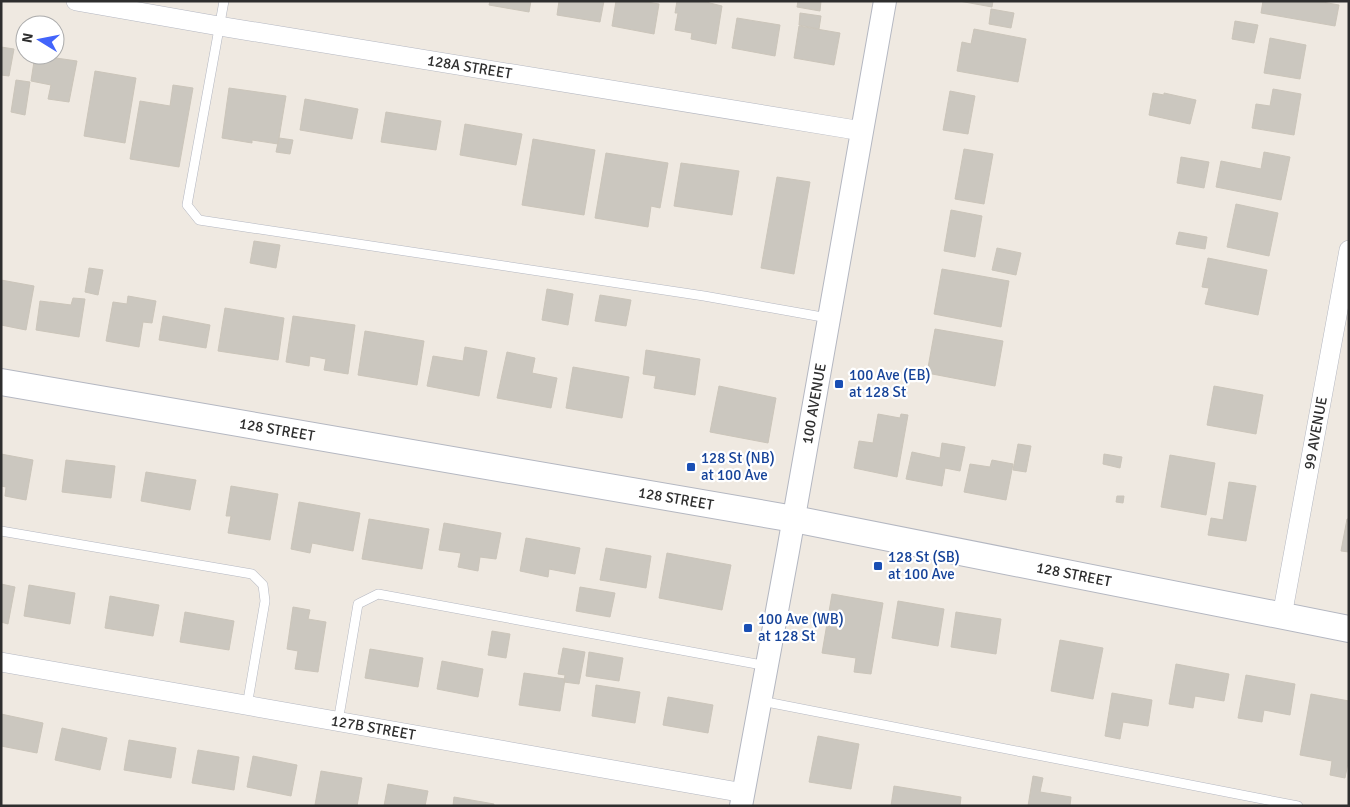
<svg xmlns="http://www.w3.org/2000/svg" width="1350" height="807" font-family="Signika,sans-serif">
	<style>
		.building { fill: #cbc7bf; stroke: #cbc5ba }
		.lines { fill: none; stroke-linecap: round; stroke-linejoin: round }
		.service-casing { stroke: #b4b7c1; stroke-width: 10 }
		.minor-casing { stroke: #b4b7c1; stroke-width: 20 }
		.tertiary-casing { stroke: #b4b7c1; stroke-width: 24 }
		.secondary-casing { stroke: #b4b7c1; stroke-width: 28 }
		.service { stroke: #fff; stroke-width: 9 }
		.minor { stroke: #fff; stroke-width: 19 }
		.tertiary { stroke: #fff; stroke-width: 22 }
		.secondary { stroke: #fff; stroke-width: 26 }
		.transit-dot { fill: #1a4fb4; stroke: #fff; stroke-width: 2 }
		.labels { text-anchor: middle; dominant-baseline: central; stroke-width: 4.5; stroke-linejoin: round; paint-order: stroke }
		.street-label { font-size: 15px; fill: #2e2e2e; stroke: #fff }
		.transit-label { font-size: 15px; fill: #164399; stroke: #fff; text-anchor: start }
	</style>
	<rect width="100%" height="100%" fill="#efe9e1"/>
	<path class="building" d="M490,1H531L529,12L489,5Z
		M559,1H604L600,22L557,15Z
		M616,1H641L659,4L654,34L612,26Z
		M677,1H702L722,6L716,44L691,39L692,33L675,30L678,13H675Z
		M798,1H821L820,11L797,7Z
		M959,1H993L992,7Z
		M1263,1H1317L1339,5L1335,26L1261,13Z
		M991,9L1014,13L1011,28L989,24Z
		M800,13L821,16L819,29L799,25Z
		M737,18L780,25L775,56L732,48Z
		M1235,21L1258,25L1254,43L1232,39Z
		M799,26L840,33L834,65L794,58Z
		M974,29L1026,39L1018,82L957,71L962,42L971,44Z
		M1270,38L1306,45L1300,79L1264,73Z
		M1,47L14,49L9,76L1,75Z
		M35,55L77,61L69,102L48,99L51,85L31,81Z
		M95,71L136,78L125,143L84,136Z
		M16,80L30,82L25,115L11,112Z
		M173,85L193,88L179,167L130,159L140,101L170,106Z
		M229,88L286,96L278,144L252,140V143L222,138Z
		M1273,89L1301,94L1294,135L1252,128L1256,104L1270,106Z
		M950,91L975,96L968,134L943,130Z
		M1153,93L1164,95V93L1196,100L1190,124L1149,115Z
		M305,99L358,109L352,139L300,130Z
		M386,112L441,121L436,150L381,142Z
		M465,124L522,134L516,165L460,155Z
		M279,138L293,140L290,154L276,152Z
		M533,139L595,150L584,215L522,205Z
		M964,149L993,154L984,204L955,199Z
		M1264,152L1290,157L1281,200L1216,187L1221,161L1261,169Z
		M606,153L668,163L660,208L651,206L648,227L595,218Z
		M1181,157L1209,162L1204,188L1177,183Z
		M681,163L739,171L732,215L674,206Z
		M777,177L810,182L794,274L761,268Z
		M1236,204L1278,213L1269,256L1227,247Z
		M951,210L982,216L975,257L944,251Z
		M1179,232L1207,237L1205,249L1176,244Z
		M254,241L280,245L276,268L250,263Z
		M997,248L1021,253L1016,275L992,270Z
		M1208,258L1267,270L1258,315L1205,304L1209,288L1202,287Z
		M89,268L103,270L98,295L85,292Z
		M942,269L1009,281L1001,327L934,314Z
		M1,280L34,286L26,330L1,325Z
		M547,289L573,294L568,325L542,320Z
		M600,295L631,300L626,326L595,321Z
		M128,296L156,301L152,323L143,322L139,347L106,341L113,302L127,304Z
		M73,298L85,299L79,337L36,330L40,301L71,305Z
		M225,308L284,318L278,360L218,351Z
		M163,316L210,325L206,348L159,340Z
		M293,316L355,325L348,374L324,370L326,359L310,356L309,366L286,362Z
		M935,329L1003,341L995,386L927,373Z
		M365,331L424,341L417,385L358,375Z
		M465,347L487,351L479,396L427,386L433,356L463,361Z
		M646,350L700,359L695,395L654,388L656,376L643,374Z
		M507,352L535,358L532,373L557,378L551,408L497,398Z
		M573,367L629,377L622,418L566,408Z
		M719,386L776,398L768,443L710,432Z
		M1214,386L1263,395L1256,434L1207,425Z
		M878,414L900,418L901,414L908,415L897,477L854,468L859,441L873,443Z
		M942,443L965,447L960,471L945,468L942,486L906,479L912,452L940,458Z
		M1018,444L1031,446L1026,472L1013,470Z
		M1,454L33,460L26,500L5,496L6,487L1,486Z
		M1104,454L1122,457L1120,468L1103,464Z
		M1170,455L1215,463L1206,515L1161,507Z
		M66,460L115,466L111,498L62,492Z
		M992,460L1013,464L1006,500L964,492L970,464L990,467Z
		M146,472L196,480L190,510L141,501Z
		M1229,482L1256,486L1246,541L1208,535L1211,518L1223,520Z
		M231,486L278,494L270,540L228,533L231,516H226Z
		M1117,496H1124L1123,503L1116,502Z
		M299,502L360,513L353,551L312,543L310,553L291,549Z
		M369,519L429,529L422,569L362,559Z
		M1347,519H1349V552L1341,551Z
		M444,523L501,533L496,559L480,557L478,571L458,567L461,553L439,550Z
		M526,538L580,548L575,574L549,569L548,577L520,571Z
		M606,548L651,556L646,588L600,580Z
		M667,553L731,565L722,610L659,598Z
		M1,584L15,587L8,624L1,622Z
		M29,585L75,593L70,624L24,616Z
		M580,587L615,593L610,617L576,611Z
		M832,594L883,603L871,674L854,672L856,658L822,653Z
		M110,596L159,605L153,636L105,628Z
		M898,601L944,609L938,646L892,638Z
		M293,607L310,610L308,619L326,622L318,672L295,669L298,651L287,649Z
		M185,612L234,621L229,650L180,642Z
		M956,612L1001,619L996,654L951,647Z
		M492,631L510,634L506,658L488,655Z
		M1060,640L1103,648L1093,699L1051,691Z
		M563,648L585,652L579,684L564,682L565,675L558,674Z
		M370,649L423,658L418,687L365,678Z
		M589,652L623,658L619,681L586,676Z
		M442,661L483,669L478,697L437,689Z
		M1176,664L1229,674L1224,701L1195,696L1193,708L1169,704Z
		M524,673L565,679L560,711L519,705Z
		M1246,675L1295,684L1290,715L1264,710L1262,722L1238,718Z
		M596,685L640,692L635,723L592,716Z
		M1112,693L1152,700L1148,726L1123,722L1120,739L1105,736Z
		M1311,694L1349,701V758L1345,778L1330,775L1332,761L1300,755Z
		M668,697L713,705L708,733L663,725Z
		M1,714L43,723L37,753L1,746Z
		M62,728L107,738L100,770L55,760Z
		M818,736L859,744L851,789L809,782Z
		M129,740L176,748L171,778L124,770Z
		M198,750L239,757L234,790L192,783Z
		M253,756L297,765L291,796L247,787Z
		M321,771L362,778L357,806L315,805Z
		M1033,776L1043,778L1040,792L1071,797L1070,806H1028Z
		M388,784L428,791L425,806H384Z
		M894,786L961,797L960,806H891Z
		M454,797L494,804V806H453Z"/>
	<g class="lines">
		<g class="service-casing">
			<path id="service" d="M224,1L187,205L199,220L704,296L828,318
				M1,531L252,574L263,585L265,601L247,706
				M761,701L1298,806
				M338,722L358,604L378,594L767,666"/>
		</g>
		<g class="minor-casing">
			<g id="minor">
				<path id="s1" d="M76,1L219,26L862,131"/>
				<path id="s2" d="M1282,616L1349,250"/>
				<path id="s3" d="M1,662L744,793"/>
			</g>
		</g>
		<g class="tertiary-casing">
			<g id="tertiary">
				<path id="s4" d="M741,806L788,551L885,1"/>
			</g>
		</g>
		<g class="secondary-casing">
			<g id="secondary">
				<path id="s5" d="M1,382L794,519L1349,629"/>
			</g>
		</g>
		<use href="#service" class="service"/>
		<use href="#minor" class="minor"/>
		<use href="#tertiary" class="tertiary"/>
		<use href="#secondary" class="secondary"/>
	</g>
	<g class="transit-dot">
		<rect x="834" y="379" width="10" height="10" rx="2.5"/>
		<rect x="686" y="462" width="10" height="10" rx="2.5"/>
		<rect x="873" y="561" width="10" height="10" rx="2.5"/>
		<rect x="743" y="623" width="10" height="10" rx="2.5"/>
	</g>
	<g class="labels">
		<g class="street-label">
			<text stroke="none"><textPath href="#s1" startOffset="399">128A STREET</textPath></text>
			<text stroke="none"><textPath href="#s4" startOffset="409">100 AVENUE</textPath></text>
			<text stroke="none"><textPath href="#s5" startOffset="280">128 STREET</textPath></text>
			<text stroke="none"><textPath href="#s2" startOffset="186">99 AVENUE</textPath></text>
			<text stroke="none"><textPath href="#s5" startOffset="685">128 STREET</textPath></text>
			<text stroke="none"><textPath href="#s5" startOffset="1090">128 STREET</textPath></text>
			<text stroke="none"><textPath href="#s3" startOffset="378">127B STREET</textPath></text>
		</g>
		<g class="transit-label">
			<text x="849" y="375">100 Ave (EB)<tspan x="849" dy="17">at 128 St</tspan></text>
			<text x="701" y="458">128 St (NB)<tspan x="701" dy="17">at 100 Ave</tspan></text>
			<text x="888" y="557">128 St (SB)<tspan x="888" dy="17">at 100 Ave</tspan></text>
			<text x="758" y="619">100 Ave (WB)<tspan x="758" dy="17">at 128 St</tspan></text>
		</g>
	</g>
	<rect width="1350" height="807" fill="none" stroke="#2e2e2e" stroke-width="5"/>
	<g transform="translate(40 40) rotate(280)"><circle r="24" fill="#ffffff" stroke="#ababab"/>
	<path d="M0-4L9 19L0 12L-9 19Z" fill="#4264fb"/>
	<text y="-8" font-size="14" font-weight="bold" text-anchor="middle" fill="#2e2e2e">N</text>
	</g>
</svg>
